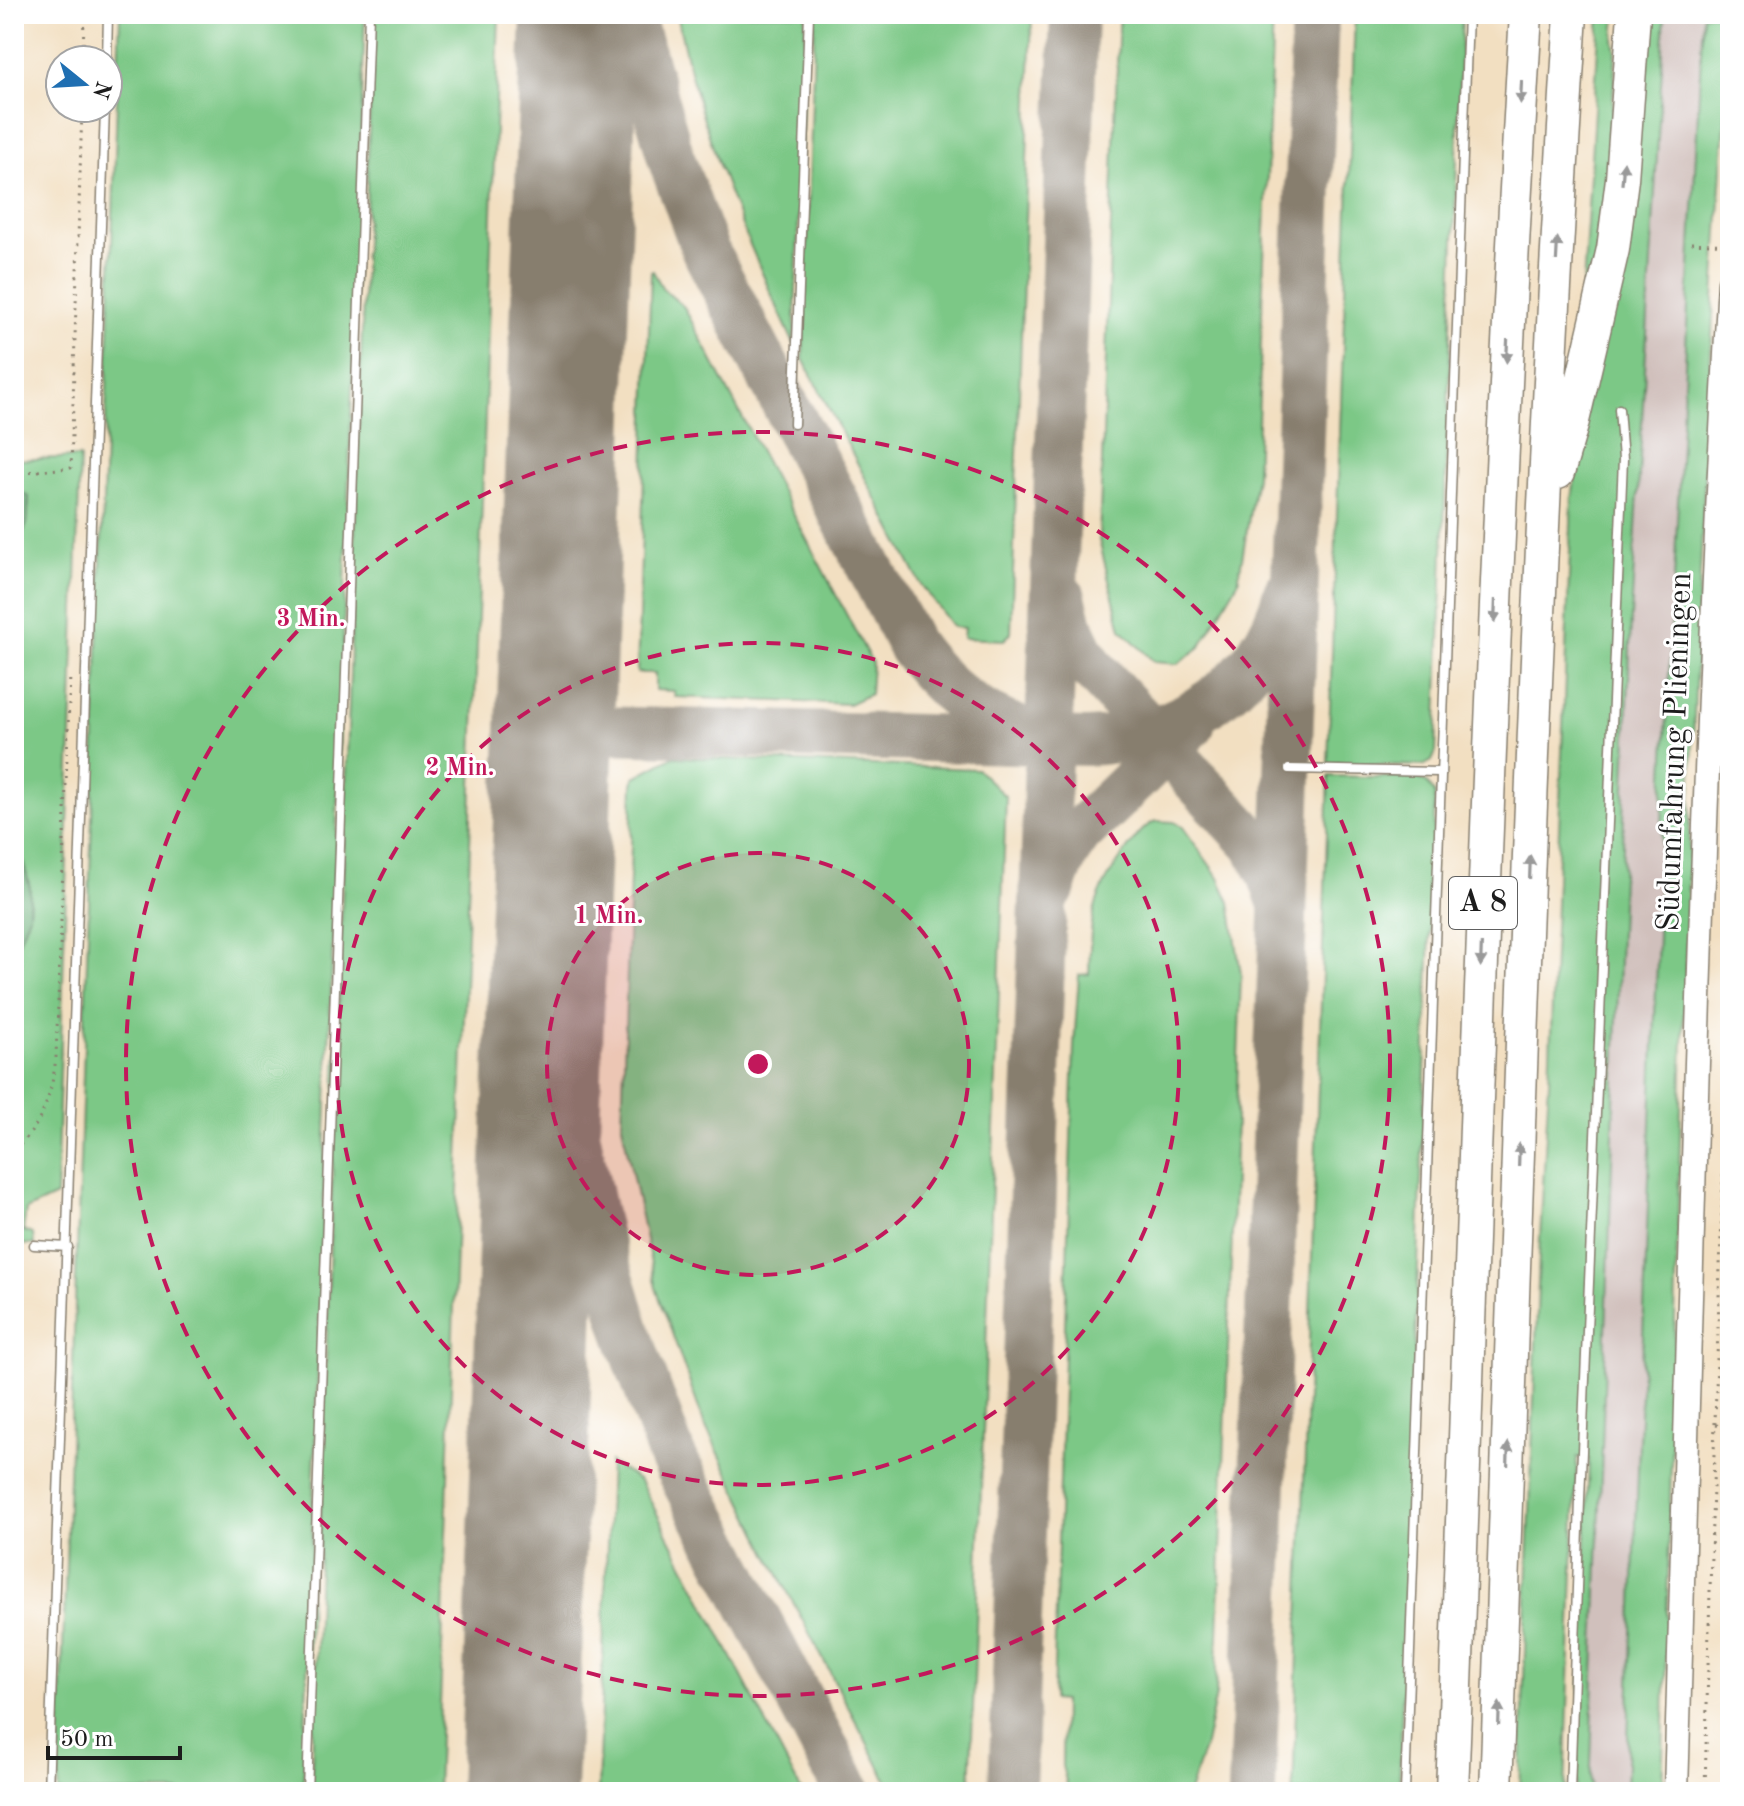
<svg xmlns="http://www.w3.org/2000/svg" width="1744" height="1806" viewBox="0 0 1744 1806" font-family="'Old Standard TT',serif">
  <rect width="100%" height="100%" fill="#fff"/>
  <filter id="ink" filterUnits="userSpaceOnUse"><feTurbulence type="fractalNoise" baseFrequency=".0125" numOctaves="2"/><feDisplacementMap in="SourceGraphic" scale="16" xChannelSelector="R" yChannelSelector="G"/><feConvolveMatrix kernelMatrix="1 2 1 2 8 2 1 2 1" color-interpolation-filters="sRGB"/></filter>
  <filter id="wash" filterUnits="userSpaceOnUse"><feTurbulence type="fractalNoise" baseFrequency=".006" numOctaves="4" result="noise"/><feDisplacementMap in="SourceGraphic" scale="32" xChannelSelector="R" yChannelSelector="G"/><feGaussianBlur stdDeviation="1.8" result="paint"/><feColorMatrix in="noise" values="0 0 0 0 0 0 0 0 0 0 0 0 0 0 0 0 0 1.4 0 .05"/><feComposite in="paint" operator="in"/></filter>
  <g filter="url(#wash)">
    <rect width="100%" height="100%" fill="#f2dfc1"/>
    <path fill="#d0c0bc" d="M1665 14H1703L1664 775 1626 1792H1590L1631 618Z"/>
    <path fill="#7cc886" stroke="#4c7251" stroke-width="2" d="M120 14H365L303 1792H58Z
      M373 14H499L437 1792H311Z
      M677 14H806L794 344C744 236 700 132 677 14Z
      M815 14H1032L1011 633 1004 640 963 638 964 628 953 627 920 583 803 359Z
      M1119 14H1273L1256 477 1238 582 1200 647 1178 664 1154 662 1121 629 1099 540Z
      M1355 14H1462L1436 752 1432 761 1423 766 1328 763Z
      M1600 14H1616L1614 40 1616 51 1605 221 1581 319Z
      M1643 14H1665L1631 618 1590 1792H1576L1589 1459 1577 1458 1565 1792H1520L1539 1255 1549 1081 1572 499Z
      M1703 14H1730V52C1688 631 1679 1212 1662 1792H1626L1664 775Z
      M653 271 663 289 684 307 872 663 870 694 849 704 675 697 674 691 655 690V673H637L651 272Z
      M80 457 56 1196 26 1210 23 1231 33 1234 34 1245 14 1244V954L29 915 30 888 14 826V551L27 524 29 497 14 488V460Z
      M672 757 977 769 1006 797 970 1792H893L773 1564 704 1423 656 1288 622 1125 633 784 635 777Z
      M1329 776 1418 778 1427 783 1435 794 1399 1792H1293Z
      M1156 821 1174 822 1182 826 1219 878 1230 902 1241 974 1216 1695 1204 1749 1189 1792H1069L1062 1766 1063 1701 1053 1700 1074 1046 1079 975 1089 974C1091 918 1090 898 1126 851 1135 839 1142 827 1156 821Z
      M610 1462 640 1481 802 1792H598Z"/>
    <path fill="#65ac73" stroke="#406448" stroke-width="2" d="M14 488 29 497 27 524 14 551Z
      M14 826 30 888 29 915 14 954Z"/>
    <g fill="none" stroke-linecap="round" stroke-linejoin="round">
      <path stroke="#877e6e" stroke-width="48" d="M630 14 672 161 705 250 911 646C949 698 994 729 1059 740
        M1062 597C1067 624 1076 645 1091 667L1255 844 1270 872 1280 899
        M555 729 1087 742C1180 738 1262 686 1287 593
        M1051 889 1065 853 1079 833 1191 725
        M545 1012 574 1123 598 1238 626 1329 672 1456 848 1792
        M1012 1792 1074 14
        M1252 1792 1315 14"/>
      <path stroke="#877e6e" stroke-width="118" d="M518 1792 580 14"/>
    </g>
  </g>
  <g filter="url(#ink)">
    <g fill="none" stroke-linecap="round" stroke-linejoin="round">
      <defs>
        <path id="service" d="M107 60 108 14
          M794 424 809 14
          M1289 769 1439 772
          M34 1245 68 1247
          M48 1792 105 108
          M307 1792 369 14
          M1405 1792 1468 14
          M1570 1792 1580 1500 1623 459 1619 409"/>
        <path id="secondary" d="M1676 1792C1691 1289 1701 785 1730 282"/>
        <path id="motorway" d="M1558 473 1572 425 1613 249 1622 179 1634 14
          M1452 1792C1475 1199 1490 606 1526 14
          M1496 1792C1517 1199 1533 606 1571 14"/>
      </defs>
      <use href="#service" stroke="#877e6e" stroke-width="11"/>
      <use href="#secondary" stroke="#877e6e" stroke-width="27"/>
      <use href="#motorway" stroke="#877e6e" stroke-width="35"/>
      <path stroke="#877e6e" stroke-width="3" stroke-dasharray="2 6" stroke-linecap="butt" d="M83 60 84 14
        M1691 243 1730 245
        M14 473 71 468 82 108
        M14 1150C43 1126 52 1093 56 1057L70 674
        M1716 1425 1730 1429
        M1705 1792C1711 1516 1721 1240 1730 964"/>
      <use href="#service" stroke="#fff" stroke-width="8"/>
      <use href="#secondary" stroke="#fff" stroke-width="24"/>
      <use href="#motorway" stroke="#fff" stroke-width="32"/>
    </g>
    <defs><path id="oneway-solid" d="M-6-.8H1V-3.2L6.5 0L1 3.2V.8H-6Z" transform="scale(2)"/></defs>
    <g fill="#999">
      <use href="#oneway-solid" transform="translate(1521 92) rotate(93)"/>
      <use href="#oneway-solid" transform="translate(1623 173) rotate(-85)"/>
      <use href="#oneway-solid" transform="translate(1557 249) rotate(-87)"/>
      <use href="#oneway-solid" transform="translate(1507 351) rotate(93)"/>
      <use href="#oneway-solid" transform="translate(1495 611) rotate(92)"/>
      <use href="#oneway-solid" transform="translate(1530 867) rotate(-88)"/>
      <use href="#oneway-solid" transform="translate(1481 955) rotate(92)"/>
      <use href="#oneway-solid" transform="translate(1519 1155) rotate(-88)"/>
      <use href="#oneway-solid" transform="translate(1508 1454) rotate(-88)"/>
      <use href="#oneway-solid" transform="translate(1499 1714) rotate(-88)"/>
    </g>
  </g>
  <circle cx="758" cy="1064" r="211" fill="#c2185b" fill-opacity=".12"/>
  <g fill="none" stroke="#c2185b" stroke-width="4" stroke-dasharray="14 10">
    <circle cx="758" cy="1064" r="211"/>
    <circle cx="758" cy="1064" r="421"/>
    <circle cx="758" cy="1064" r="632"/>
  </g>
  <g text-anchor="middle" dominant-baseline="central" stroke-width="6" stroke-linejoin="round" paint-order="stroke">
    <rect fill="#fff" stroke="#606060" stroke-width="2" x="1449" y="877" width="68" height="52" rx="6"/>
    <g font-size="30" font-weight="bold" fill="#1c1c1c">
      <text x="1483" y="903">A 8</text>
    </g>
    <g font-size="32" fill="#1c1c1c" stroke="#fff">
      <text transform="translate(1676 752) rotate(-88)">Südumfahrung Plieningen</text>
    </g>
  </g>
  <circle cx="758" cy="1064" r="12" fill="#c2185b" stroke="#fff" stroke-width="4"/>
  <g font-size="24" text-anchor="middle" font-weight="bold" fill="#c2185b" stroke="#fff" stroke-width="6" stroke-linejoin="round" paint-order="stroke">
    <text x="311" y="626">3 Min.</text>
    <text x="460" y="775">2 Min.</text>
    <text x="609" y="923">1 Min.</text>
  </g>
  <rect width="1744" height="1806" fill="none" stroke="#fff" stroke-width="48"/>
  <g transform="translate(84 84) rotate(108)"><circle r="38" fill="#ffffff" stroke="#a4a4a4" stroke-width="2"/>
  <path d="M0-6L14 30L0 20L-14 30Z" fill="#1f6fb2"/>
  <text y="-12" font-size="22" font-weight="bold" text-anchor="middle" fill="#1c1c1c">N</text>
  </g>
  <path d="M48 1746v12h132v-12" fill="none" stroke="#1c1c1c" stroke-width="4"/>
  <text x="60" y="1746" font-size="24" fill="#1c1c1c" stroke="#ffffff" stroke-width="6" paint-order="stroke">50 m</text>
</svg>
